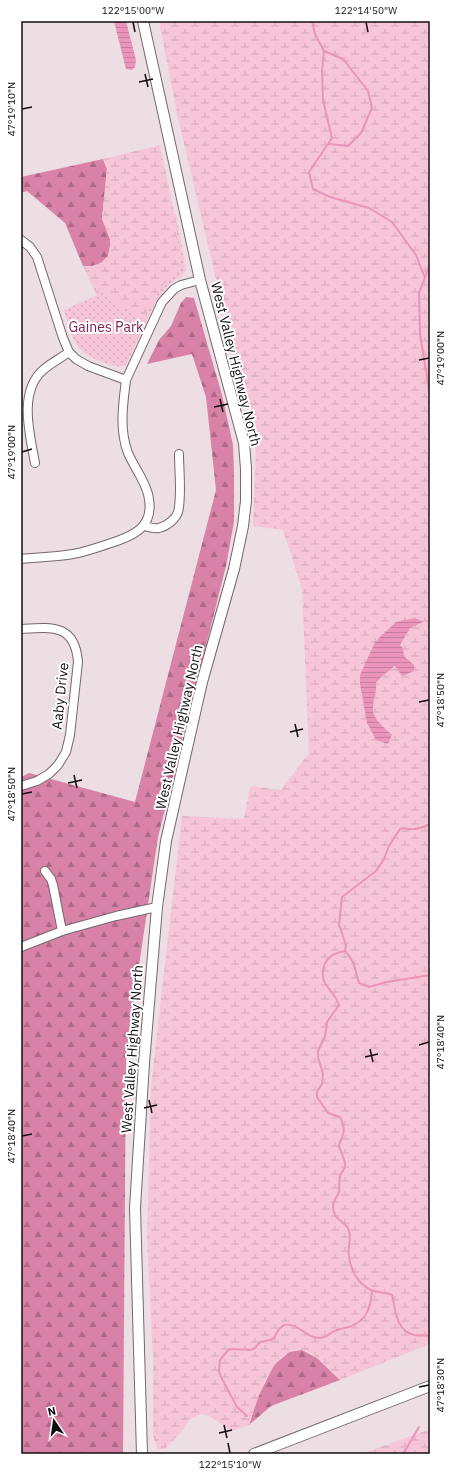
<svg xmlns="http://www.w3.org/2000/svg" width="451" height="1475" viewBox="0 0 451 1475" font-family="'IBM Plex Sans',sans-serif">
  <defs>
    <pattern id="green-dots" width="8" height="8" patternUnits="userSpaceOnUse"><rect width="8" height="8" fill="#f7c5d8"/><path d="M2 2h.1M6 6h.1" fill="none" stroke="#d3a8b8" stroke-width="1.8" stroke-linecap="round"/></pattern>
    <pattern id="forest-firs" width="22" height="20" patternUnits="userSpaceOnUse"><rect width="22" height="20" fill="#d782a6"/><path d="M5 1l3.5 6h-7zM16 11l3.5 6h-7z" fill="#ad6986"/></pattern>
    <pattern id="wetland-marsh" width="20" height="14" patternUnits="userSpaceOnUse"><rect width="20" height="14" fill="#f7c5d8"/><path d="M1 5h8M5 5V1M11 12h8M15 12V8" fill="none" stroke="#d3a8b8"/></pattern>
    <pattern id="water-rules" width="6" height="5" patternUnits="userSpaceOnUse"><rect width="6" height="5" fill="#eb94b9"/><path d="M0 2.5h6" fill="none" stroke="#c87e9e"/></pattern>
  </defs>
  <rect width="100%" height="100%" fill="#ecdee3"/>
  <path fill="url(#green-dots)" d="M176 214 186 270 182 276 169 284 157 299 126 365C118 368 111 366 102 362 73 351 73 338 64 310L97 295 90 281 136 223Z"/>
  <path fill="url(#forest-firs)" d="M103 159 107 169 102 219 110 239V246L108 256 101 263 92 266H83L65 223 27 191 21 193V177Z
    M186 297 194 298 222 395 233 445 234 474V522L226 566 158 837 126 1054 123 1454H21V777L29 773 135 802 216 490 206 397 192 354 147 364 159 340 171 326 181 303Z
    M302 1350 317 1358 340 1380 271 1406 249 1425 258 1397 274 1365 289 1352Z"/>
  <path fill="url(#wetland-marsh)" fill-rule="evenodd" d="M159 21H430V1344L340 1380C331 1371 316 1352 302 1350 272 1345 256 1404 249 1425L232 1431 209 1416 201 1414 189 1420 184 1429 165 1449H158L153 1436V1359L147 1238 151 1086 182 816 244 819 250 786 281 790 309 753 302 589 283 530 253 526 256 455 253 416 233 351 177 114ZM422 621 410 628 400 645 403 648 404 656 414 665C396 666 387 667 376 683 377 693 373 700 373 709 373 720 384 728 392 735L367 723 375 642 397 622Z
    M160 145 175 216 180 260 179 266 160 289 143 320 111 300 103 293 97 295 83 266H92L101 263 108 256 110 246V239L102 219 107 169 103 159Z
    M430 1429V1454H361Z"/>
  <path fill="url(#water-rules)" d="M114 21H126L136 60 135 67 132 70 126 69Z
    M415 618 423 622 410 628 400 645 403 648 404 656 414 665V671L402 676 395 666 381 677 376 683C377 693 373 700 373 709 373 720 385 728 392 735L388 744 376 740 367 723 360 684V675L375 642 381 636 396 622Z"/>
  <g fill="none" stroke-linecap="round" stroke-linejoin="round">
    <path stroke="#eb94b9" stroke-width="2" d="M312 21 315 34 324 51 322 71 323 100 332 138 309 172 313 189 330 197 369 208 392 222 416 255 425 278
      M324 51 343 59 368 91 372 108 361 133 348 146 329 144
      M430 264 419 293 420 334 430 396
      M430 824C424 827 417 830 410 829 405 829 404 827 400 829L389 846 384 859 376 871 342 897 339 925 346 945 345 951C342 952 338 952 335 954 323 959 319 976 327 986 332 993 336 996 339 1005L327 1022 325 1036 318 1051V1057L323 1074 322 1084 317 1092V1097L328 1113 340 1117C346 1129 344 1134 339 1145 340 1152 346 1160 345 1166 345 1169 342 1171 341 1174 338 1180 340 1186 339 1192 337 1197 333 1201 333 1207 333 1221 347 1221 349 1231 352 1239 347 1247 349 1256 350 1269 358 1284 371 1290 378 1293 385 1292 392 1295 396 1310 395 1330 414 1335 419 1336 425 1335 430 1336
      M345 951C355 960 355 971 359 983L369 987 387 982 430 975
      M247 1416 237 1407 221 1377 219 1371 220 1360 229 1349 250 1350 255 1348 260 1342 270 1340 274 1338 279 1329 284 1325C297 1323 303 1334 314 1337 323 1340 328 1335 334 1331 339 1329 344 1328 349 1327 366 1321 371 1308 372 1291
      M403 1454 419 1427"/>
    <defs>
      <path id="minor" d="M21 240 30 247 37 257 63 338 69 352 76 359 88 366 126 380C123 404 119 429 128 453 134 467 144 479 148 494 156 527 134 536 108 544 96 548 85 552 73 554 56 557 38 557 21 559
        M126 380 162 302 174 289 181 285 200 280
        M35 463C30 435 18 392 43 370 51 363 61 358 69 352
        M144 526C148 527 154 529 159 528 167 526 176 519 178 512 182 497 179 470 179 454
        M21 629C52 627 75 624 78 662L70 735 66 752 58 765 49 774 37 781 21 786
        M45 871 51 879 53 885 62 931
        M21 947 62 931 116 916 157 907"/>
      <path id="major" d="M142 1454 135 1208 144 1063 157 907 166 841 180 779 202 682 234 569 243 526 246 501V469L244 443 200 280 143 21
        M254 1454 430 1386"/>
    </defs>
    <use href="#minor" stroke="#75686d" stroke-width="10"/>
    <use href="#major" stroke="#75686d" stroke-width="12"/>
    <use href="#minor" stroke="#fff" stroke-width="8"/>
    <use href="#major" stroke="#fff" stroke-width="10"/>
  </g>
  <path fill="none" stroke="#120e10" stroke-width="1.5" d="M133 22 135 32M366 22 368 32M145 74 148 87M139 82 153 79M22 109 32 107M419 360 429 358M220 399 223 412M214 407 228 404M22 452 32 449M419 702 429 700M295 724 298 737M290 732 303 729M74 775 77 788M68 783 82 780M22 794 32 792M419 1045 429 1042M370 1049 373 1062M365 1057 378 1054M149 1100 152 1113M144 1108 157 1105M22 1136 32 1134M419 1387 429 1385M224 1425 227 1438M219 1433 232 1430M228 1443 230 1453"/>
  <g text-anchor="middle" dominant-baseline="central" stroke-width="4" stroke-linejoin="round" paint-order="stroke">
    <g font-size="14" fill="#852155" stroke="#fff">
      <text x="106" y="327">Gaines Park</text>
    </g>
    <g font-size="14" fill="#120e10" stroke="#fff">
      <text transform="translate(236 364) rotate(76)">West Valley Highway North</text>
      <text transform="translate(60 696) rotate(-84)">Aaby Drive</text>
      <text transform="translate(179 727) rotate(-77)">West Valley Highway North</text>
      <text transform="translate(132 1049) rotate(-86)">West Valley Highway North</text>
    </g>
  </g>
  <rect width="451" height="1475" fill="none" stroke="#ffffff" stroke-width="44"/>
  <g transform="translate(54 1421) rotate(347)" stroke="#ffffff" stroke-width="3" paint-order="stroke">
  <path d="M0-3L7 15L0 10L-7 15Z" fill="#120e10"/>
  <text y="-6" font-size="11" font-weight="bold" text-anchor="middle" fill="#120e10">N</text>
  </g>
  <rect x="22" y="22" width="407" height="1431" fill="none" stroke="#120e10" stroke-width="1.5"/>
  <g font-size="10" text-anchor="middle" fill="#120e10">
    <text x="133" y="14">122°15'00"W</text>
    <text x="366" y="14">122°14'50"W</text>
    <text transform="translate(11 109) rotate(-90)" y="4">47°19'10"N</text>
    <text transform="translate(440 358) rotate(-90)" y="4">47°19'00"N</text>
    <text transform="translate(11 452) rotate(-90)" y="4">47°19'00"N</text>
    <text transform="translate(440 700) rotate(-90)" y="4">47°18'50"N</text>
    <text transform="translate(11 794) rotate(-90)" y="4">47°18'50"N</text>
    <text transform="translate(440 1042) rotate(-90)" y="4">47°18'40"N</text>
    <text transform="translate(11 1136) rotate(-90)" y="4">47°18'40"N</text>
    <text transform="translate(440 1385) rotate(-90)" y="4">47°18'30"N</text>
    <text x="230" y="1468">122°15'10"W</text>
  </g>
</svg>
